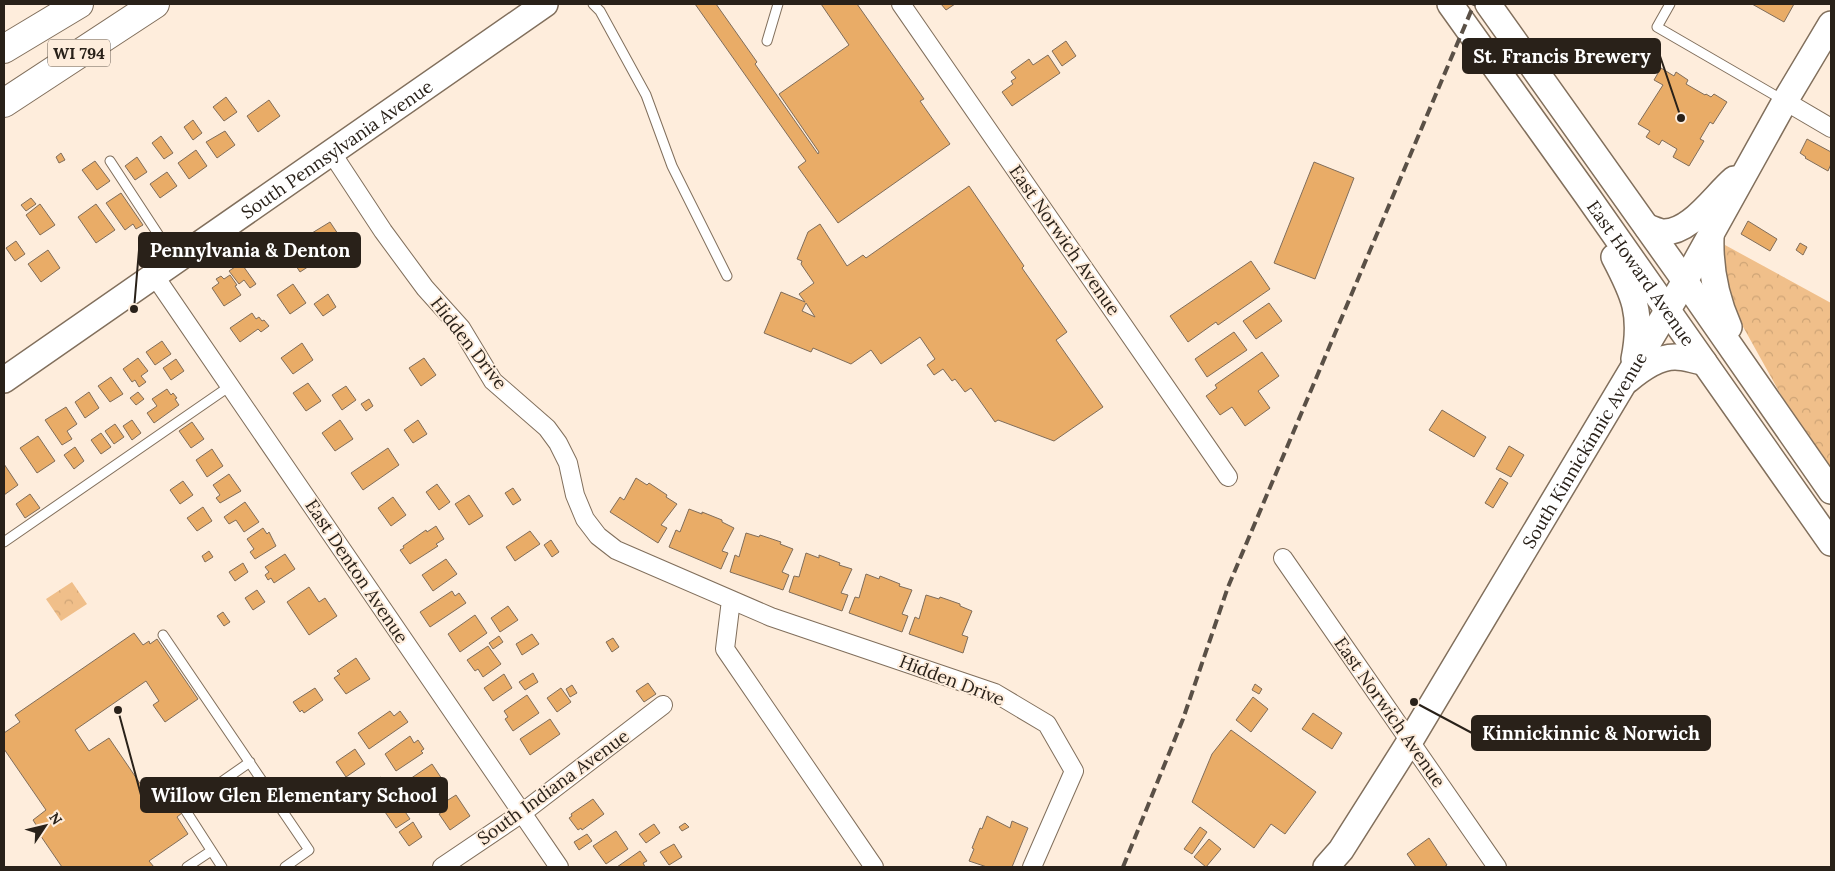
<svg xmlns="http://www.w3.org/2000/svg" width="1835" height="871" viewBox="0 0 1835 871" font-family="Lora,serif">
  <defs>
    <pattern id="park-crowns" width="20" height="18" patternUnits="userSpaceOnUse" patternTransform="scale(1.25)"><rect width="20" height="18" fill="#f0bf8a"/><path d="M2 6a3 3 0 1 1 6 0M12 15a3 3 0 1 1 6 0" fill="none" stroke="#cea476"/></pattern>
  </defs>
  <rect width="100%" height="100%" fill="#feeddc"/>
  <path fill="url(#park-crowns)" d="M1725 245 1831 303V471L1796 422 1726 296 1720 261Z
    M72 582 87 604 61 621 46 599Z"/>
  <path fill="#e9ac67" stroke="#806d5a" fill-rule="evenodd" d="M695 4H716L757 62 755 64 818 154 819 152 779 94 849 45 821 4H857L924 99 920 101 950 144 838 223 798 167 806 161Z
    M941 4H955L946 10Z
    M1752 4H1794L1784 22Z
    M1066 41 1076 56 1062 66 1052 51Z
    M1048 55 1060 73 1012 106 1002 92 1013 84 1011 81 1016 78 1011 72 1029 59 1033 65Z
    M1661 68 1674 76 1676 72 1688 80 1686 84 1705 95 1706 94 1711 97 1714 94 1727 102 1713 124 1710 122 1700 139 1704 141 1689 166 1673 157 1677 149 1662 140 1659 145 1646 137 1650 131 1638 124 1663 85 1654 80Z
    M226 97 237 112 224 121 213 107Z
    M269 100 280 116 258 132 247 116Z
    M193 120 202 133 193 140 184 127Z
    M225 131 235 145 217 158 206 142Z
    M161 136 173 153 164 159 152 143Z
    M1807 139 1831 152V164L1828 171 1805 158 1806 157 1800 153Z
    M196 150 207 166 189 179 178 163Z
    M61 153 65 160 59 163 56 157Z
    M137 157 147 172 135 180 125 166Z
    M95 161 110 181 97 190 82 170Z
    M1314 162 1354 178 1315 279 1274 263Z
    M167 172 177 186 160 198 150 184Z
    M969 186 1024 266 1022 268 1067 332 1056 340 1103 407 1054 441 998 420 995 422 971 388 965 392 955 379 952 381 943 369 934 375 927 365 935 359 920 337 881 364 871 350 851 364 813 348 811 352 764 333 781 292 805 302 799 294 814 283 801 264 802 261 797 259 808 232 820 224 847 266 863 255 866 258ZM806 303 815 317 802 311Z
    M121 193 143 225 136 229 133 224 125 230 106 203Z
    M31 198 36 204 26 211 21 205Z
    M40 204 55 225 40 235 26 215Z
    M96 204 115 230 96 243 78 217Z
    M1748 221 1777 239 1770 251 1741 234Z
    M330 222 348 249 331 261 312 233Z
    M16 241 25 254 15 261 6 248Z
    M304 243 317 261 300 272 288 254Z
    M1800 243 1807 247 1803 255 1796 250Z
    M48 250 60 268 41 282 28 264Z
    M1251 261 1270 289 1218 325 1216 322 1188 342 1170 316Z
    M241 263 256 284 250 288 244 280 239 284 229 271Z
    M230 275 237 285 235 286 241 295 224 306 212 288 219 283 216 279 221 276 224 279Z
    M293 284 306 303 290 314 277 295Z
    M328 294 336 307 323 316 314 304Z
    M1269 303 1282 321 1256 339 1243 321Z
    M252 313 256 319 259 317 262 321 264 320 269 326 261 332 258 329 240 342 230 328Z
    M1234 332 1247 350 1207 377 1195 359Z
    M162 341 171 354 155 365 146 352Z
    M302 343 313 360 293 374 281 358Z
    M1262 352 1279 376 1258 391 1270 408 1245 426 1232 407 1220 415 1206 396 1217 388 1215 385Z
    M138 358 148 371 141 376 146 382 139 387 135 380 132 382 123 369Z
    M424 358 436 375 421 386 409 368Z
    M176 359 184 371 171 380 163 368Z
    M111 377 123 394 110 402 98 386Z
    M308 383 321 401 306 411 293 393Z
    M346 386 356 400 342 410 332 395Z
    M167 389 171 395 173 393 177 398 175 399 179 405 154 423 147 413 157 406 152 399Z
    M89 392 99 408 85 418 75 402Z
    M138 392 144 399 136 405 130 398Z
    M369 399 373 406 366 411 361 404Z
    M66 407 77 424 67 431 72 439 62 445 45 420Z
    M1442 410 1486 437 1474 457 1429 430Z
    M132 420 141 433 132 440 123 426Z
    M340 420 353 439 335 451 322 433Z
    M418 420 427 434 413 443 404 430Z
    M192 422 204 439 191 448 179 431Z
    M115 424 124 437 114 444 105 431Z
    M101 433 111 447 101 454 91 440Z
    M38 436 55 461 37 473 20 448Z
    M1509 446 1524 455 1511 477 1496 469Z
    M75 447 84 461 74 469 64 455Z
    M388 448 399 465 363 490 351 473Z
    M212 449 223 466 207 477 196 460Z
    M4 464 18 485 4 495Z
    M229 474 241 491 220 503 216 498 220 495 213 485Z
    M636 478 647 485 649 483 667 495 666 497 677 504 661 525 667 528 658 543 610 512 620 497 624 500Z
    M1500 478 1508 483 1493 508 1485 503Z
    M183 481 193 495 180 504 170 490Z
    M437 484 450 502 439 510 426 492Z
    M513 488 521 500 513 505 505 493Z
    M30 494 40 508 25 518 16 504Z
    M469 495 483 516 469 525 455 504Z
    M393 497 406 515 391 526 378 508Z
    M245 502 259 522 244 532 236 520 229 524 224 517Z
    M203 507 212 521 197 531 187 518Z
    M689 509 702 514V512L722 520V522L734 528 722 551 728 553 721 569 669 547 676 530 680 532Z
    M436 526 444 539 436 544 438 546 410 564 400 550 404 548 403 546 426 530 427 532Z
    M263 528 267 534 269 532 276 546 255 559 250 552 254 549 247 539Z
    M530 531 540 544 515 561 506 547Z
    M746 533 759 537 760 535 781 542 780 544 793 549 782 572 789 575 783 590 730 572 735 555 739 557Z
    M551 540 559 552 552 557 544 545Z
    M209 551 213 557 205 562 202 556Z
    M806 553 819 558V555L840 563 839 565 852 569 841 593 848 595 842 611 789 592 794 576 799 577Z
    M285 554 295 569 274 583 271 578 268 580 265 575 269 572 265 567Z
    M446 559 457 574 433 591 422 575Z
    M243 563 248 572 235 581 229 572Z
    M866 574 879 579 880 576 900 584 899 586 912 590 902 614 908 616 902 632 849 613 855 597 859 598Z
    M309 587 319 602 325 598 337 616 309 635 287 602Z
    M257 590 265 602 253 610 245 598Z
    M452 591 455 596 459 593 466 603 430 627 420 612Z
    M926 595 939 599 940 597 960 604V606L972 611 962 635 968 637 963 653 909 634 915 617 919 619Z
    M508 606 518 620 500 632 491 618Z
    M223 612 230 622 224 626 217 616Z
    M475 615 487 633 460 652 448 634Z
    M134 633 143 645 149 641 150 644 157 639 198 699 165 722 153 705 159 701 146 681 75 730 89 751 109 738 152 801 167 791 182 813 177 817 188 834 149 861 154 867H62L38 832 40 831 33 820 46 810 4 749V733L20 722 15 715Z
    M532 634 539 644 522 655 516 644Z
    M499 636 503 642 493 649 489 643Z
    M613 638 619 647 612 652 606 642Z
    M488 646 501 664 483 677 478 669 475 671 467 660Z
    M356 658 370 679 346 694 334 678 340 674 337 671Z
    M533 673 538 682 525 690 519 682Z
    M504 674 512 688 493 701 484 688Z
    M648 683 656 694 644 702 636 691Z
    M1255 684 1262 689 1259 694 1252 690Z
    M572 685 577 693 570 697 566 689Z
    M315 688 323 700 304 713 302 710 300 712 293 702Z
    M561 688 571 702 557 712 547 698Z
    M527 695 539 713 513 731 505 719 508 717 504 711Z
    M1253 697 1268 709 1251 732 1236 720Z
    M390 711 394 716 400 711 408 722 369 749 358 733Z
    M1313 713 1342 733 1332 749 1302 729Z
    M550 719 560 734 530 755 520 739Z
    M1231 730 1316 792 1285 834 1271 824 1254 848 1192 802 1212 754Z
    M410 736 414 743 418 740 424 749 421 751 423 753 396 771 385 754Z
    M355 749 365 764 346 777 336 762Z
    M432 764 444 782 416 801 411 793 414 791 407 781Z
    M381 777 389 789 377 797 369 786Z
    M456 795 470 816 450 830 439 814 444 811 440 805Z
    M593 799 604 814 582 830 581 828 578 830 569 818 572 816 571 814Z
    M399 803 410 819 396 828 385 812Z
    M987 816 1010 828 1012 821 1028 828 1012 867H987L969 861 974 849 972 848 980 828 982 829Z
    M413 822 422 837 409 846 399 832Z
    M685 823 689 827 682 831 679 827Z
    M654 824 660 833 646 843 639 834Z
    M1200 827 1207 832 1192 854 1184 849Z
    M616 831 628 849 606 864 593 846Z
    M587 834 592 841 579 850 574 842Z
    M1429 838 1447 865 1444 867H1416L1407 854Z
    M1209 839 1221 849 1206 867 1194 857Z
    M674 844 682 857 669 865 660 852Z
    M640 851 647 861 643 863 645 867H617Z"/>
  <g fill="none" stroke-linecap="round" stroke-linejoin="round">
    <defs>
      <path id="lane" d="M593 4 600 11 646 95 672 166 727 276
        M1670 4 1657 27 1783 100
        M767 41 778 4
        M110 161 175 260
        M4 542 230 386
        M163 635 309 850 285 867
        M187 867 211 851
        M222 867 184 808 250 762"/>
      <path id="street" d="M901 4 1228 477
        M1785 101 1831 128
        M331 152 383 231 425 288 461 328 493 381 547 428 558 443 568 463 575 495 585 519 598 536 616 550 771 617 995 693 1047 724 1074 771 1032 867
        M154 275 559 867
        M1283 558 1497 867
        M731 600 725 649 874 867
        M442 867 522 813 663 705"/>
      <g id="secondary">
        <path id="s1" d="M1450 4 1586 194 1831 543"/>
        <path d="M1488 4 1685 281 1831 491"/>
        <path d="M1647 227C1651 228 1657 231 1662 232 1690 234 1714 196 1734 179"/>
        <path d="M1711 238C1710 271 1716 298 1729 327"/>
        <path d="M1614 257C1634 295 1643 314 1634 359"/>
        <path id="s2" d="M4 380 545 4"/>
        <path d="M1628 380C1641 369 1657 357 1675 357 1685 357 1695 361 1704 362"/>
        <path id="s3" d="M1326 867 1341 850 1410 741 1685 281 1785 101 1831 24"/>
      </g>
      <path id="primary" d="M4 49 79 4
        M4 103 155 4"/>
    </defs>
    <use href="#lane" stroke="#816f5c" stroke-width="11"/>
    <use href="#street" stroke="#816f5c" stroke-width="20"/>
    <use href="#secondary" stroke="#816f5c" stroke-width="28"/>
    <use href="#primary" stroke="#816f5c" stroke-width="30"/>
    <use href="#lane" stroke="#fff" stroke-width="9"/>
    <use href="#street" stroke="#fff" stroke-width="18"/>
    <use href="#secondary" stroke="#fff" stroke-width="25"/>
    <use href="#primary" stroke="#fff" stroke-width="28"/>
    <path stroke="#5a5046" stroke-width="4" stroke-dasharray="10 5" stroke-linecap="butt" d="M1123 867 1183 719 1228 587 1474 4"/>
  </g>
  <g text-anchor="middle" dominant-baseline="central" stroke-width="4" stroke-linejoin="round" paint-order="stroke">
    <rect fill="#feeddc" stroke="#695e54" stroke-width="1" x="48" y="39.5" width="62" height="27" rx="4"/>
    <g font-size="16" font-weight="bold" fill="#292119">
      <text x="79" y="53">WI 794</text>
    </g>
    <g font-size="18" fill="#292119" stroke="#feeddc">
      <text stroke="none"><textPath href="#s2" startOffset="405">South Pennsylvania Avenue</textPath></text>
      <text transform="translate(1065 240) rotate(55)">East Norwich Avenue</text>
      <text stroke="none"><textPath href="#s1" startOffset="330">East Howard Avenue</textPath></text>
      <text transform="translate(469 343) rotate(52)">Hidden Drive</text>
      <text stroke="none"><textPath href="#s3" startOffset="491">South Kinnickinnic Avenue</textPath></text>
      <text transform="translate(357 571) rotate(56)">East Denton Avenue</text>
      <text transform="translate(952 680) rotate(21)">Hidden Drive</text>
      <text transform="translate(1390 712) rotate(55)">East Norwich Avenue</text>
      <text transform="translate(553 787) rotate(-36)">South Indiana Avenue</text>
    </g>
  </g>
  <path fill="none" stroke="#292119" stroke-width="2" d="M1681 118L1660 56M134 309L139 250M1414 702L1472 733M118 710L141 795"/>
  <g fill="#292119" stroke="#feeddc" stroke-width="2">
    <circle cx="1681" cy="118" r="5"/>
    <circle cx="134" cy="309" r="5"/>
    <circle cx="1414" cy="702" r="5"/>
    <circle cx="118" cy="710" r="5"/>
  </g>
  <g fill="#292119" stroke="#292119" stroke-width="2">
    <rect x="1463" y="39" width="197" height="34" rx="5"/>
    <rect x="139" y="233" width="221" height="34" rx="5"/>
    <rect x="1472" y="716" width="238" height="34" rx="5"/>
    <rect x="141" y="778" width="306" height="34" rx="5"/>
  </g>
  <g font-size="19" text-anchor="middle" font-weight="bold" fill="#fff">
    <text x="1562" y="63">St. Francis Brewery</text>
    <text x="250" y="257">Pennylvania &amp; Denton</text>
    <text x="1591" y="740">Kinnickinnic &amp; Norwich</text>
    <text x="294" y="802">Willow Glen Elementary School</text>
  </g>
  <rect width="1835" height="871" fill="none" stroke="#292119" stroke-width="10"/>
  <g transform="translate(45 826) rotate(55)" stroke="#feeddc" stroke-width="4" paint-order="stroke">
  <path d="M0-4L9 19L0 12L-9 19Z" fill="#292119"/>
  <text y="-8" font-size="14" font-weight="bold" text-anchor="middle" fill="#292119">N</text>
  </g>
</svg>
